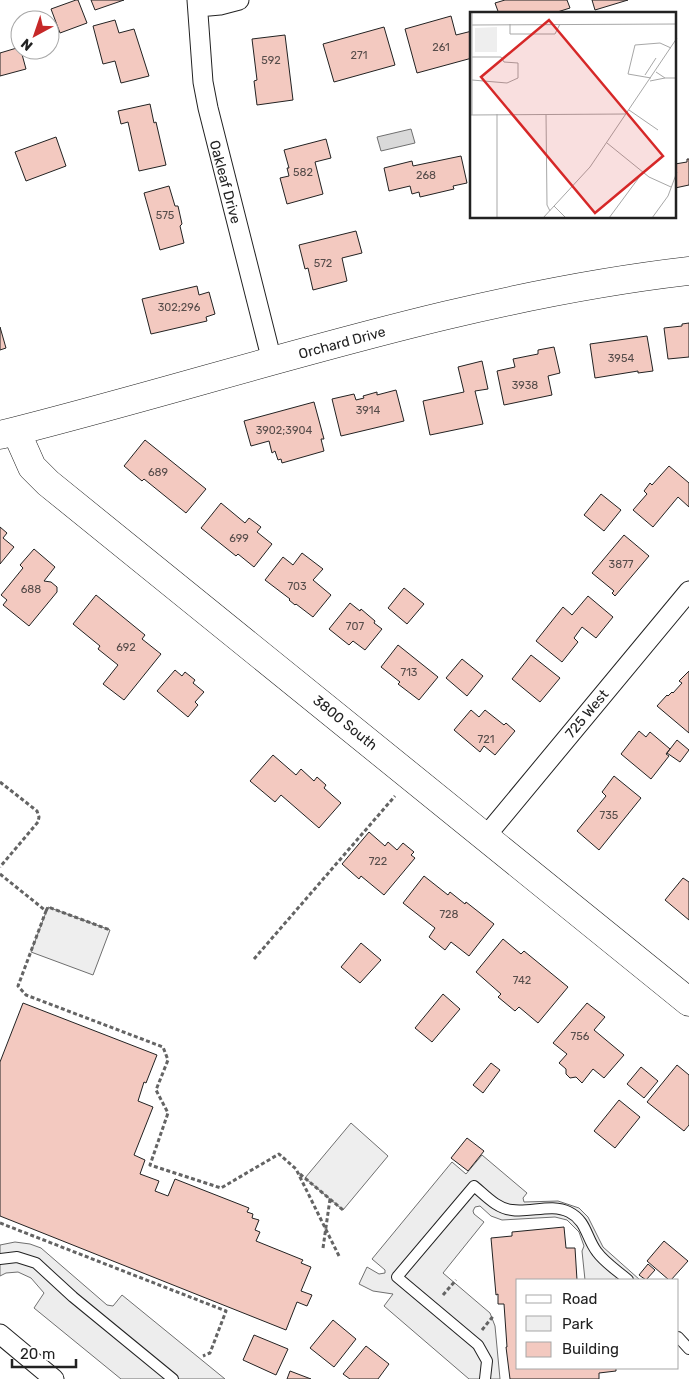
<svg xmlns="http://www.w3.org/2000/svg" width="689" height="1379" viewBox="0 0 689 1379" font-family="Rubik,sans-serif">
  <rect width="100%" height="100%" fill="#fff"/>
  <path fill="#eee" stroke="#6f6f6f" d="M48 907 110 930 93 975 31 952Z
    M351 1123 388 1156 343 1210 305 1178Z"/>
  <path fill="#ededed" stroke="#6f6f6f" d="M482 1155 527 1193 523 1198 524 1202 558 1201 579 1208 588 1217 603 1247 640 1280H617L615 1279V1280H585L582 1251 584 1246 579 1232 567 1220 555 1217 502 1220 491 1216 480 1206 475 1207 473 1211 474 1214 484 1222 443 1273 490 1313 495 1326 500 1379H469L384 1306 393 1294 373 1291 359 1284 367 1267 379 1274 385 1273V1270L372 1259 452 1162 466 1174Z
    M15 1242 30 1244 41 1248 107 1305 113 1306 122 1295 225 1379H121L34 1308 44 1293 31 1278 18 1272 6 1273 0 1276V1245Z"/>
  <path fill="#d9d9d9" stroke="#6f6f6f" d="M411 129 415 143 381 151 377 137Z"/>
  <path fill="#f3c9c0" stroke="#222" d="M76 0H78L87 23 60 33 51 9Z
    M91 0H124L95 10Z
    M505 0H567L570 8 551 14H499L495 3Z
    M592 0H628L595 10Z
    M451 16 456 35 472 31V58L417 73 405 29Z
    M115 20 119 33 134 29 149 76 121 83 115 61 103 64 93 26Z
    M384 27 395 65 334 82 323 44Z
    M285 35 293 100 257 105 254 81 257 80 252 39Z
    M20 47 26 69 0 76V53Z
    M150 104 154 123 156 122 166 165 139 171 128 122 121 124 118 111Z
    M56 137 66 166 26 181 15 152Z
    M326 139 331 158 315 162 323 194 287 204 280 178 289 176 287 168H289L284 150Z
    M461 156 467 183 453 186 454 189 420 197 419 192 412 194 410 186 389 191 384 168 412 161 413 166Z
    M687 159H689V185L675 188V164L687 162Z
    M169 186 175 206H178L182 224 180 226 184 243 160 250 144 193Z
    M356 231 362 253 342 258 347 281 313 290 308 268 305 269 299 245Z
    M197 286 199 295 209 292 215 314 206 317 207 321 151 334 142 299Z
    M689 323V357L668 359 664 328 682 326V324Z
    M0 327 6 348 0 350Z
    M647 336 653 371 638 373V371L595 378 590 344Z
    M554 347 560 373 548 376 552 395 504 405 497 371 515 367 513 359 538 354V350Z
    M482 361 488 389 475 391 483 424 430 435 423 401 464 392 458 367Z
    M396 390 404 421 341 436 332 399 354 394 356 400 364 398 363 396 377 392V395Z
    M314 402 324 439H321L324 451 282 463 281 459 278 460 275 451 272 453 269 441 251 446 244 421Z
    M145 440 206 489 186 513 144 479 142 481 124 466Z
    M669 466 689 483V507L678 497 653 527 633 510 647 494 644 491 650 483 652 485Z
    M601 494 621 510 604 531 584 515Z
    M221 503 245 523 249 518 261 527 257 532 272 544 254 567 238 554 236 556 201 528Z
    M0 527 7 533 3 538 14 547 0 564Z
    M624 535 649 556 615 596 612 593 614 591 592 573Z
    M34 549 55 567 44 581 51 582 57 587V592L29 626 3 605 7 600 1 595 23 568 20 565Z
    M302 553 323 569 313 580 331 595 313 617 296 604 295 605 289 600 290 599 265 580 283 557 293 565Z
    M404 588 424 604 407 624 388 608Z
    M96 595 145 635 142 639 161 654 124 700 103 684 118 665 98 649 100 646 73 624Z
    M588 596 613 617 596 638 582 627 574 638 578 642 562 662 536 641 563 607 572 615Z
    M350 603 360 611 361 609 375 621 374 623 382 629 365 650 353 641 349 645 329 629Z
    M398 645 438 677 419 700 398 684 400 682 381 667Z
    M531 655 560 678 540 702 512 679Z
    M462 659 483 676 467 696 446 678Z
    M175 670 182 676 185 672 195 680 193 683 204 692 195 702 198 705 188 717 157 691Z
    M689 671V733L657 706 667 695 668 696 672 692 673 693 682 683 679 681Z
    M471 710 479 717 485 710 504 725 506 723 515 731 495 755 484 746 480 752 454 730Z
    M639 731 646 737 650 732 670 749 666 754 669 756 651 779 621 754Z
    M677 740 689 750 680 762 667 753Z
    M273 755 296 775 301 769 314 781 317 777 326 785 324 788 341 803 319 828 281 795 275 802 250 781Z
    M614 776 641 798 599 850 577 831 606 796 602 792Z
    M369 832 385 846 388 842 397 850 403 843 414 852 411 855 415 858 384 895 361 876 359 879 342 864Z
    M424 876 448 895 450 892 465 904 466 902 494 924 469 956 451 942 445 950 429 937 435 928 403 903Z
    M683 878 689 882V920L665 900Z
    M503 939 521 954 524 951 568 987 538 1023 519 1007 515 1011 498 997 501 994 476 972Z
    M361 943 381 960 360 983 341 967Z
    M443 994 460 1009 432 1042 415 1028Z
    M23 1003 157 1055 146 1083 144 1082 138 1101 153 1107 134 1155 145 1160 140 1174 159 1181 155 1191 168 1196 175 1179 249 1208 247 1212 253 1214 252 1218 259 1220 255 1230 260 1232 256 1241 303 1260 301 1263 311 1267 301 1291 312 1295 307 1306 297 1302 286 1330 0 1216V1062Z
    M587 1003 605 1017 594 1030 624 1055 604 1078 593 1069 582 1083 576 1077 570 1078 566 1074V1069L559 1063 567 1054 553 1043Z
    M491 1063 500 1070 483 1093 473 1085Z
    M677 1065 689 1075V1125L684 1131 647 1102Z
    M641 1067 658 1081 644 1098 627 1084Z
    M619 1100 640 1117 615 1148 594 1131Z
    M467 1138 484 1151 468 1171 451 1158Z
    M564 1227 566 1248H575L577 1280H518V1368H616V1371L599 1373V1379H510L506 1347H507L504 1304H498V1294L496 1295 491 1238 512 1236V1232Z
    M664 1241 688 1261 671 1280H669L647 1261Z
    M648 1264 655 1270 646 1280 639 1275Z
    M333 1320 356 1339 334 1367 310 1348Z
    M254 1335 288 1349 276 1375 243 1360Z
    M366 1346 389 1364 378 1379H350L343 1374Z
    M290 1371 311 1379H287Z"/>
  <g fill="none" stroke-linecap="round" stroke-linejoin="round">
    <defs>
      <path id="lane" d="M0 1259 17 1257 36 1263 73 1297 173 1379
        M678 1337 689 1349
        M485 1379 487 1361 478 1345 397 1277 474 1186C485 1195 497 1209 512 1210 530 1213 552 1203 569 1212 587 1221 586 1238 597 1252 605 1263 618 1271 628 1280"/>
      <path id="street" d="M197 0 203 82 208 108 272 361
        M198 7 220 5 239 0
        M485 837 689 591
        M0 1334 54 1379"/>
      <path id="secondary" d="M16 431 32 467 48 483 689 1002
        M0 435C229 378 454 298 689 271"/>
    </defs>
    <use href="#lane" stroke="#222" stroke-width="12"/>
    <use href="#street" stroke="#222" stroke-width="21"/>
    <use href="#secondary" stroke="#222" stroke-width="29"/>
    <path stroke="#646464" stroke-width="3" stroke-dasharray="4 2.5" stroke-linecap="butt" d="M0 782 37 811 39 817 38 822 0 867
      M0 874 46 911 18 986 26 995 163 1047 168 1060 156 1090 168 1113 150 1165 221 1188 279 1154 296 1169 339 1256
      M46 911 48 907 110 930
      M254 959 395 796
      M300 1174 343 1210
      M0 1223 226 1311 210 1353 203 1356
      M323 1248 330 1199
      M443 1295 456 1280
      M482 1330 494 1315"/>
    <use href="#lane" stroke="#fff" stroke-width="10"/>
    <use href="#street" stroke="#fff" stroke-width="19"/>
    <use href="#secondary" stroke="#fff" stroke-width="28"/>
  </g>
  <g text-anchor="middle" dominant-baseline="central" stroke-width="4" stroke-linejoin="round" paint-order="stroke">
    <g font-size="11" fill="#564c4a">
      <text x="441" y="47">261</text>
      <text x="359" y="55">271</text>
      <text x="271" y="60">592</text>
      <text x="303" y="172">582</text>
      <text x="426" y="175">268</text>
      <text x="165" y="215">575</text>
      <text x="323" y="263">572</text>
      <text x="179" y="307">302;296</text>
      <text x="621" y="358">3954</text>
      <text x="525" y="385">3938</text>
      <text x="368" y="410">3914</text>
      <text x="284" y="430">3902;3904</text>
      <text x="158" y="472">689</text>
      <text x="239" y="538">699</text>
      <text x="621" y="564">3877</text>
      <text x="297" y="586">703</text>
      <text x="31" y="589">688</text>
      <text x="355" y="626">707</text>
      <text x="126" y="647">692</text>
      <text x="409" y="672">713</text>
      <text x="486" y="739">721</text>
      <text x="609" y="815">735</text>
      <text x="378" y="861">722</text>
      <text x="449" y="914">728</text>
      <text x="522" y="980">742</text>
      <text x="580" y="1036">756</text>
    </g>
    <g font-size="14" fill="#222" stroke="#fff">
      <text transform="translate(225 182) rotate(75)">Oakleaf Drive</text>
      <text transform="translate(342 343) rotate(-15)">Orchard Drive</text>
      <text transform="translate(587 714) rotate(-50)">725 West</text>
      <text transform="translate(345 723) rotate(39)">3800 South</text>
    </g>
  </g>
  <g transform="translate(470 12)">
    <rect width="206" height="206" fill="#fff"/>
    <path d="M27 15V40H5V16Z" fill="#eee"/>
    <path fill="none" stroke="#a7a7a7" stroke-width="1" d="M2 0V103M40 12V22H85L90 12M2 13 207 12M2 45H31L34 50 48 51V66L37 71 2 68M186 60 195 66H207M175 63 186 46M181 66 158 62 165 33 190 31 201 36M180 69 195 66M159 98 188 118M76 102 77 193 80 199M0 103 156 102M137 131 179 165 201 175M84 194 96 206M27 206V102M73 206 120 155 207 26M139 206 173 160M182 206 198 184 207 160"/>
    <path fill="#d62828" fill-opacity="0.15" stroke="#d62828" stroke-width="2.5" d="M79 8 193 144 125 201 11 65Z"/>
    <rect width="206" height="206" fill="none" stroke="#222" stroke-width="2.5"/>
  </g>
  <rect x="516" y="1279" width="162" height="90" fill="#ffffff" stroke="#a7a7a7"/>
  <rect x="526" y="1295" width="25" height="8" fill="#ffffff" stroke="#a7a7a7"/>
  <text x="562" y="1304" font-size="15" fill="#222222">Road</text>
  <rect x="526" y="1316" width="25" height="15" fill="#eeeeee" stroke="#a7a7a7"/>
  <text x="562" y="1329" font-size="15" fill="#222222">Park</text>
  <rect x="526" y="1342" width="25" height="15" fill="#f3c9c0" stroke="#a7a7a7"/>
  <text x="562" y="1354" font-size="15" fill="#222222">Building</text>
  <g transform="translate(35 35) rotate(220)"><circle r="24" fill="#ffffff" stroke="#a7a7a7"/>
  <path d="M0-4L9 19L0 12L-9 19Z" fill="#c62828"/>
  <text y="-8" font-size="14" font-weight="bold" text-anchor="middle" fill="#222222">N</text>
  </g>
  <path d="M12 1359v8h64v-8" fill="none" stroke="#222222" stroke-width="2.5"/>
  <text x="20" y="1359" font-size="15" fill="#222222" stroke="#ffffff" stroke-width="4" paint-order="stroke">20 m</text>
</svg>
